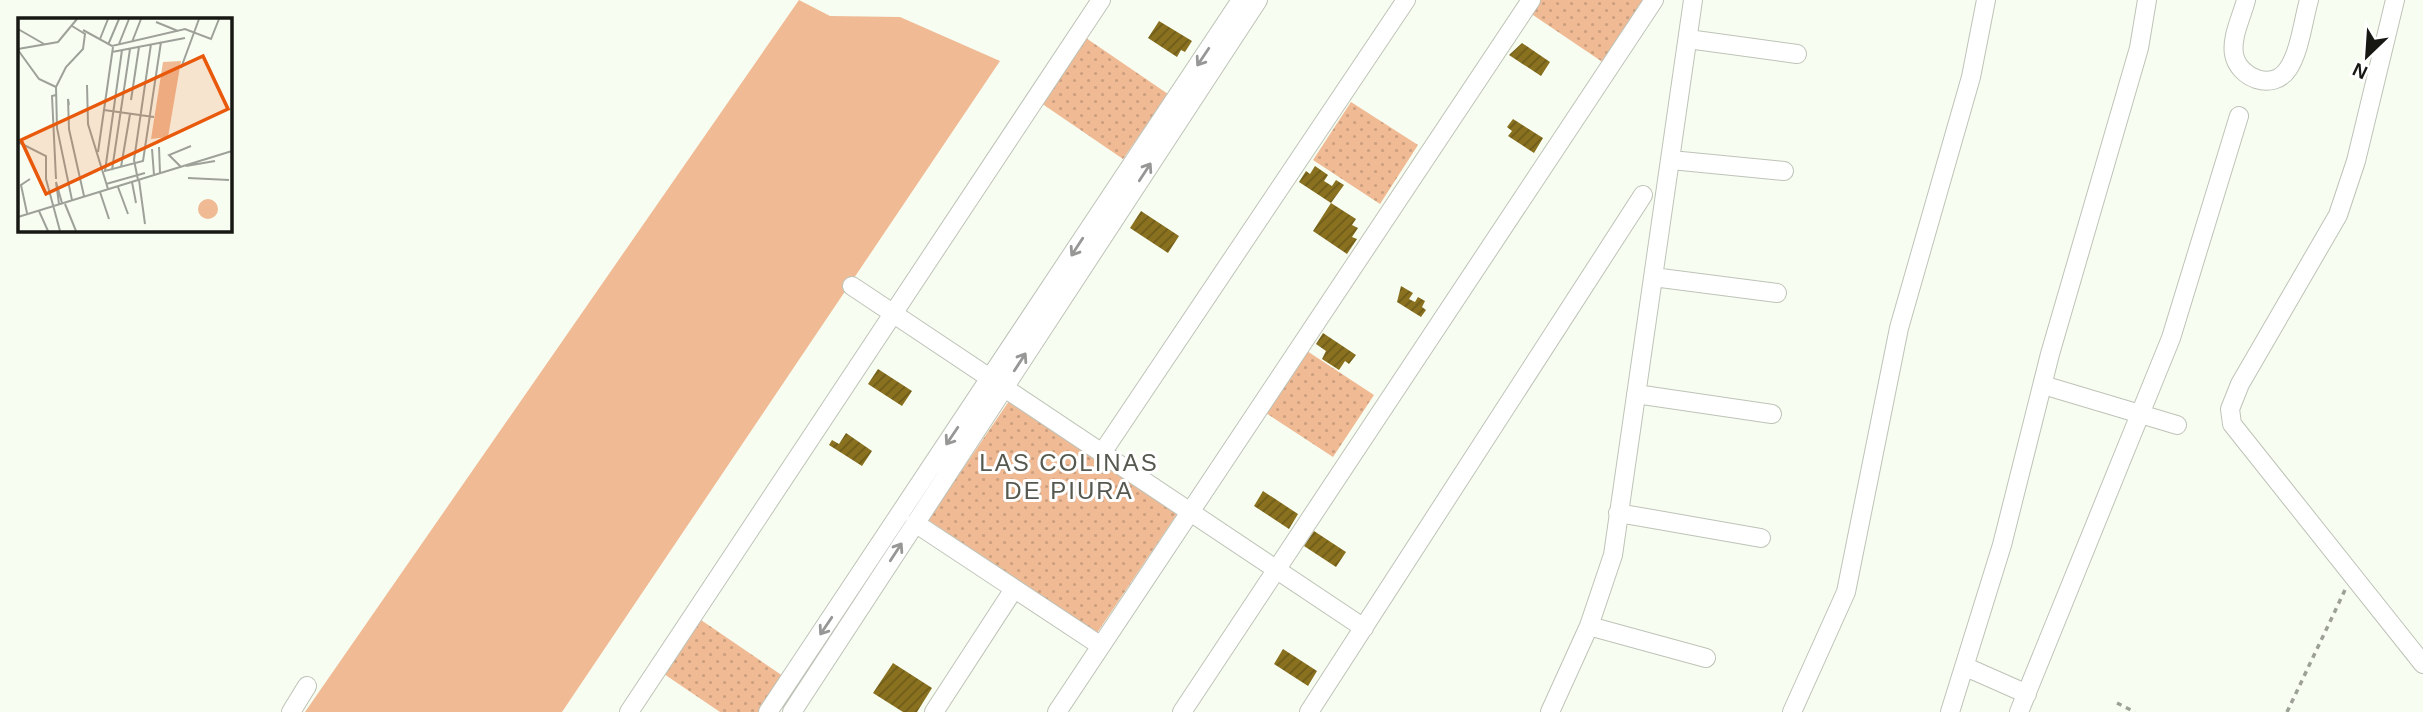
<svg xmlns="http://www.w3.org/2000/svg" width="2423" height="712" viewBox="0 0 2423 712" font-family="Arial,sans-serif">
  <defs>
    <pattern id="park-dots" width="8" height="8" patternUnits="userSpaceOnUse" patternTransform="scale(1.75)"><rect width="8" height="8" fill="#efba94"/><path d="M2 2h.1M6 6h.1" fill="none" stroke="#cc9f7f" stroke-width="1.8" stroke-linecap="round"/></pattern>
    <pattern id="building-hatch" width="6" height="6" patternUnits="userSpaceOnUse" patternTransform="scale(1.75)"><rect width="6" height="6" fill="#89711f"/><path d="M-1 1l2-2M0 6l6-6M5 7l2-2" fill="none" stroke="#6f5c1a"/></pattern>
  </defs>
  <rect width="100%" height="100%" fill="#f8fdf1"/>
  <path fill="#efba94" d="M799 0 830 16 900 17 1000 61 562 712H305Z"/>
  <path fill="url(#park-dots)" d="M1538 0H1645L1604 63 1530 13Z
    M1086 38 1168 94 1123 159 1041 103Z
    M1351 102 1418 145 1380 204 1313 160Z
    M1307 351 1374 395 1333 457 1266 413Z
    M1009 401 1177 514 1097 633 928 520Z
    M701 620 783 676 758 712H720L664 674Z"/>
  <path fill="url(#building-hatch)" d="M1159 21 1192 41 1185 52 1181 50 1177 57 1148 38Z
    M1522 43 1550 62 1541 76 1509 55Z
    M1513 119 1543 138 1534 153 1508 136 1512 131 1507 127Z
    M1315 166 1328 175 1324 181 1332 186 1336 180 1344 185 1331 203 1299 182 1306 171 1310 174Z
    M1331 203 1356 219 1352 225 1358 228 1352 237 1357 239 1347 254 1313 231Z
    M1141 211 1179 236 1168 253 1130 228Z
    M1401 286 1413 293 1409 299 1415 302 1418 297 1425 301 1422 307 1426 310 1421 317 1397 302Z
    M1323 333 1356 355 1349 364 1345 361 1339 370 1322 359 1326 351 1316 344Z
    M878 369 912 391 902 406 868 384Z
    M846 433 872 451 862 466 829 445 832 440 839 444Z
    M1263 491 1298 514 1289 529 1254 506Z
    M1314 531 1346 552 1336 567 1304 546Z
    M1283 649 1317 671 1308 686 1274 664Z
    M893 663 932 688 917 712H903L873 693Z"/>
  <g fill="none" stroke-linecap="round" stroke-linejoin="round">
    <defs>
      <path id="minor" d="M2246 0C2242 16 2231 37 2234 54 2238 78 2273 92 2288 69 2300 51 2303 21 2309 0
        M2395 0 2356 161 2338 215 2240 384 2230 409 2232 424 2423 664
        M1688 39 1797 54
        M1671 160 1784 171
        M1653 277 1777 293
        M852 286 1364 628
        M2043 385 2177 425
        M1636 394 1772 414
        M1102 453 1406 0
        M1618 513 1761 538
        M915 523 1101 646
        M1589 626 1706 658
        M1966 667 2027 694
        M291 712 307 686
        M629 712 1101 0
        M768 712 1241 0
        M792 712 1258 0
        M934 712 1014 589
        M1057 712 1531 0
        M1182 712 1654 0
        M1309 712 1643 195
        M1550 712 1589 626 1613 555 1693 0
        M1792 712 1846 592 1899 328 1971 77 1986 0
        M1950 712 2002 545 2050 354 2139 48 2147 0
        M2019 712 2171 338 2239 116"/>
    </defs>
    <use href="#minor" stroke="#bec3b8" stroke-width="20"/>
    <path stroke="#9da097" stroke-width="3.5" stroke-dasharray="5 5" stroke-linecap="butt" d="M2117 703 2135 712
      M2287 712 2345 590"/>
    <use href="#minor" stroke="#fff" stroke-width="18"/>
  </g>
  <defs><path id="oneway-shaft" d="M-6 0H5M1.5-3L5.5 0L1.5 3" fill="none" stroke-width="1.6" stroke-linecap="round" stroke-linejoin="round" transform="scale(1.75)"/></defs>
  <g stroke="#979795">
    <use href="#oneway-shaft" transform="translate(1203 57) rotate(124)"/>
    <use href="#oneway-shaft" transform="translate(1145 172) rotate(-57)"/>
    <use href="#oneway-shaft" transform="translate(1077 247) rotate(123)"/>
    <use href="#oneway-shaft" transform="translate(1020 362) rotate(-57)"/>
    <use href="#oneway-shaft" transform="translate(952 436) rotate(124)"/>
    <use href="#oneway-shaft" transform="translate(896 552) rotate(-57)"/>
    <use href="#oneway-shaft" transform="translate(826 626) rotate(124)"/>
  </g>
  <g text-anchor="middle" dominant-baseline="central" stroke-width="6" stroke-linejoin="round" paint-order="stroke">
    <g font-size="24" letter-spacing="2" fill="#55594f" stroke="#fff">
      <text x="1069" y="462">LAS COLINAS<tspan x="1069" dy="28">DE PIURA</tspan></text>
    </g>
  </g>
  <g transform="translate(18 18)">
    <rect width="214" height="214" fill="#f8fdf1"/>
    <path d="M163 43 150 119 133 121 145 44Z" fill="#efba94"/>
    <path d="M180 191a10 10 0 1 1 20 0a10 10 0 1 1-20 0Z" fill="#efba94"/>
    <path fill="none" stroke="#9ea199" stroke-width="2" d="M138 4 160 13M0 11 26 26M65 12 94 28 167 11 193 21 201 1M82 21 90 1M114 24 123 1M101 26 111 1M90 27 101 1M0 31 40 24 59 1M0 32 21 61 38 69M104 32 87 153 125 143 143 24M94 34 167 20M163 50 181 1M69 67 70 106 90 171M113 82 121 29M51 87 50 81 51 111 66 178M86 92 136 99M0 124 28 138V161L42 213M141 129 142 155M134 131 136 157M80 134 95 29M168 148 197 143M103 149 112 96M163 149 151 137 173 128M94 152 112 31M170 160 211 162M38 161 34 78 38 77M120 162 116 142 133 26M121 162 127 206M114 164 118 185M88 166 127 155M100 169 110 196M82 174 91 201M54 182 39 110 38 69 48 49 65 31 67 16 54 8M41 186 38 164 44 185M47 186 58 213M21 193 30 213M9 195 3 167 12 161M0 199 214 133"/>
    <path fill="#e8590c" fill-opacity="0.15" stroke="#e8590c" stroke-width="3.5" d="M185 38 210 91 28 176 3 122Z"/>
    <rect width="214" height="214" fill="none" stroke="#171814" stroke-width="3.5"/>
  </g>
  <g transform="translate(2367 56) rotate(205)" stroke="#ffffff" stroke-width="5" paint-order="stroke">
  <path d="M0-5L12 26L0 18L-12 26Z" fill="#171814"/>
  <text y="-10" font-size="19" font-weight="bold" text-anchor="middle" fill="#171814">N</text>
  </g>
</svg>
